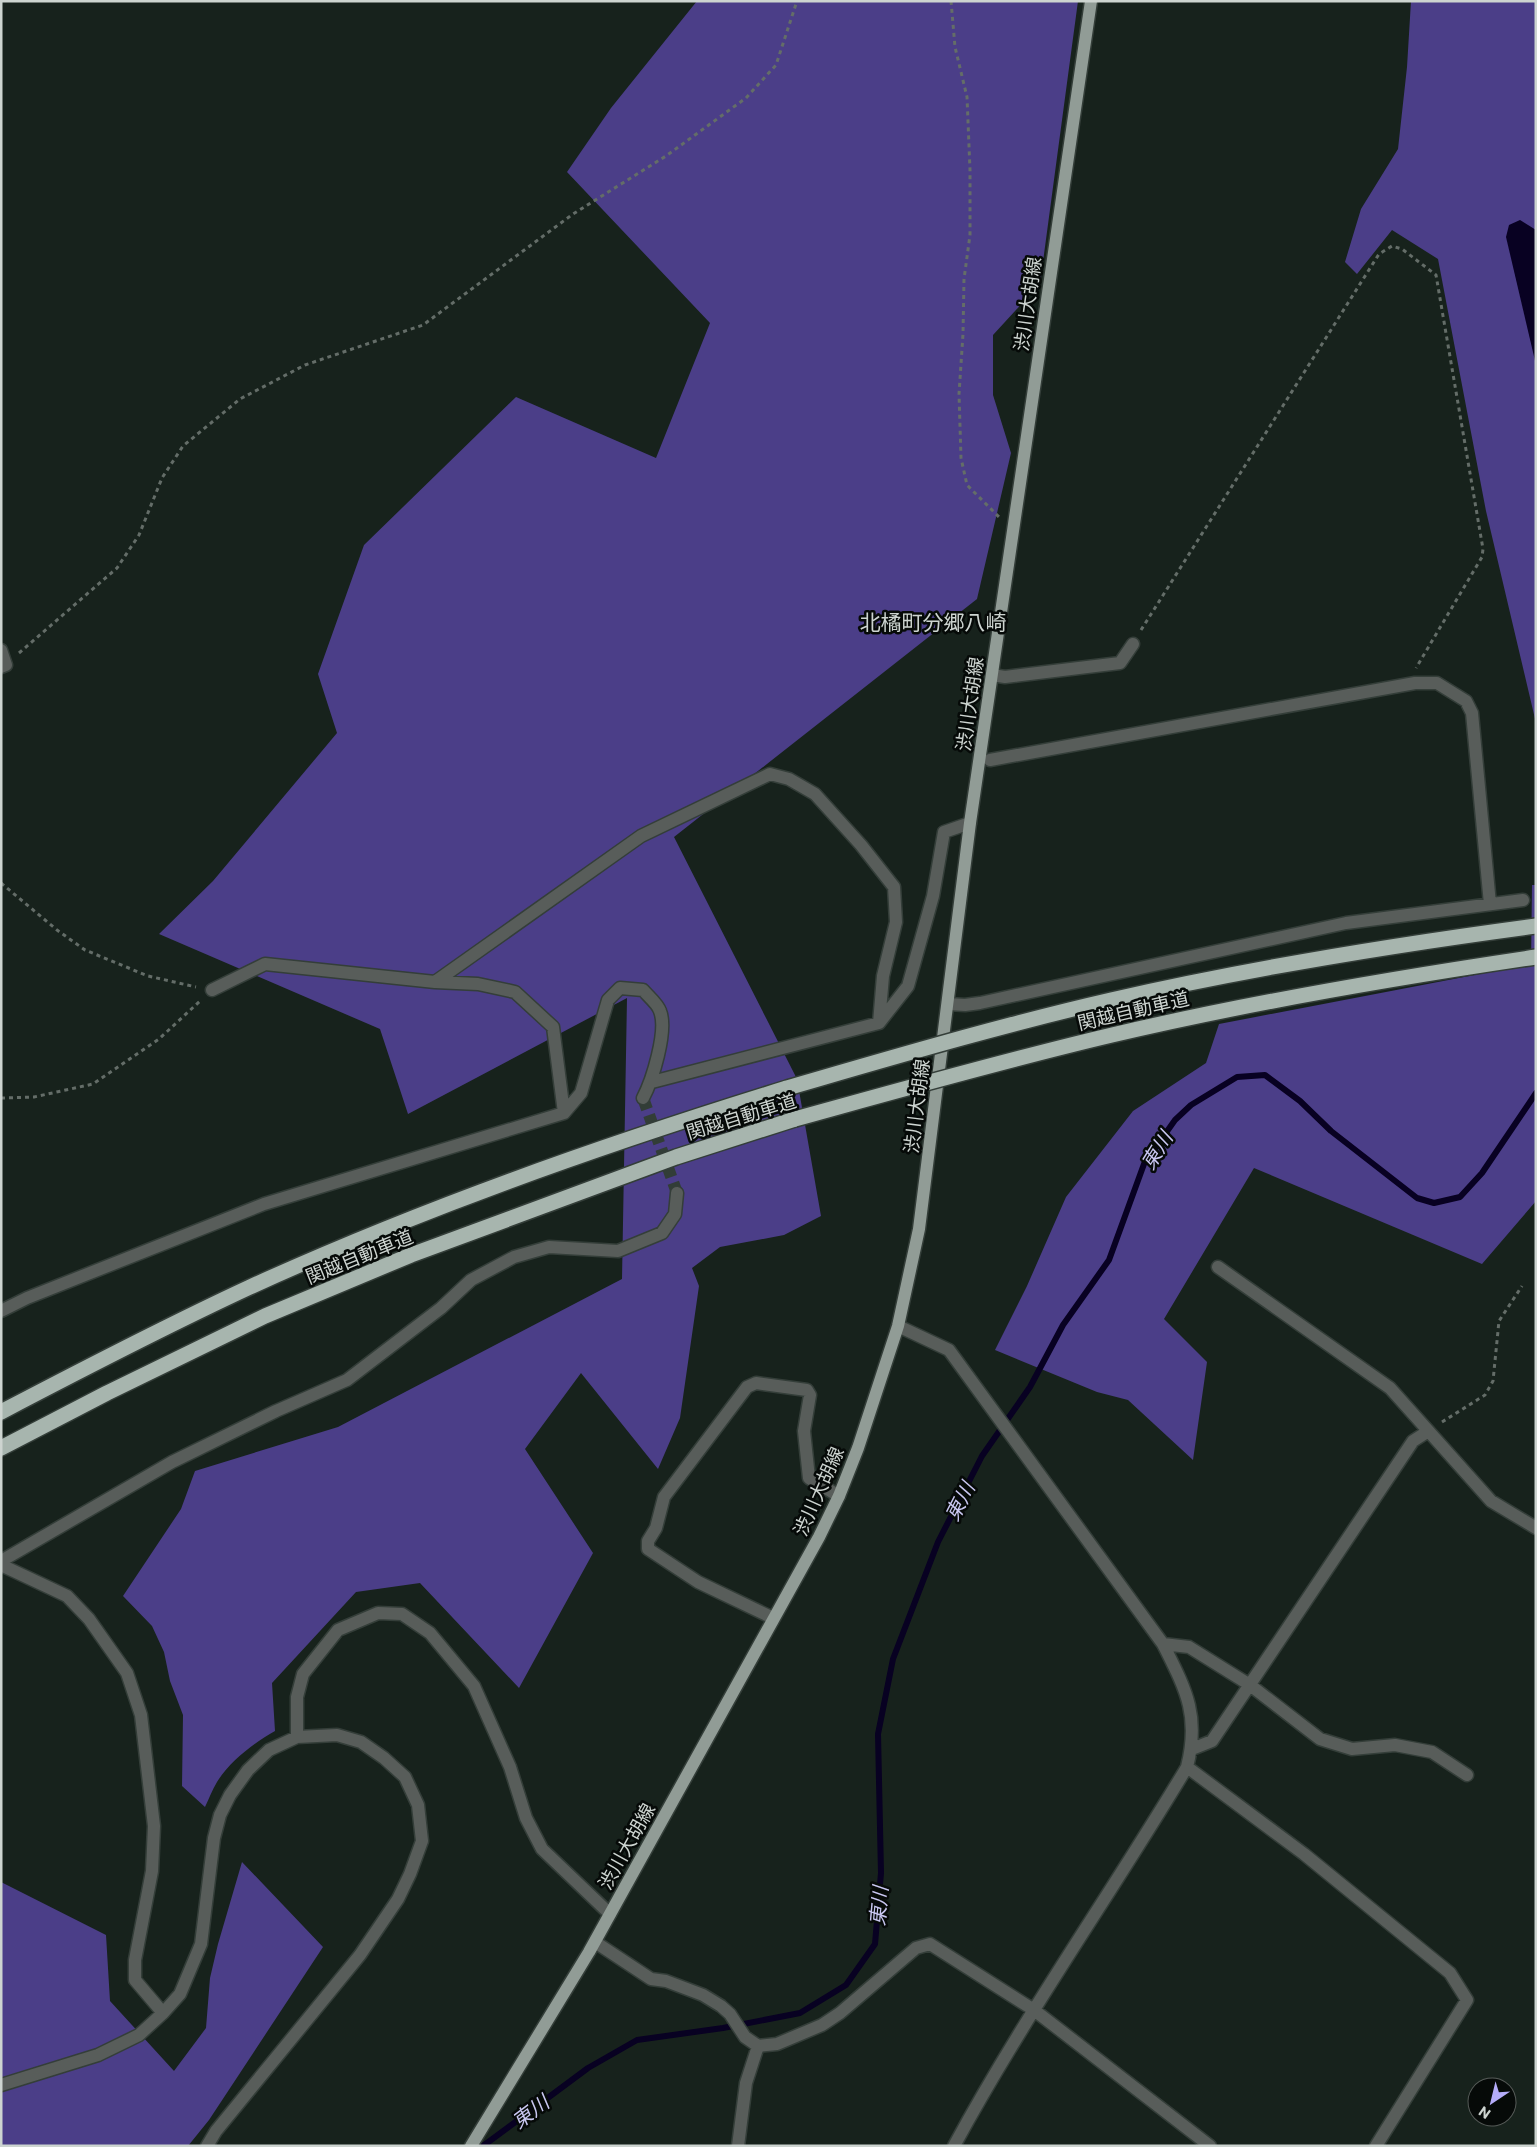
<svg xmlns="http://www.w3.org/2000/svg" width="1537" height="2147" viewBox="0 0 1537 2147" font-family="Commissioner,'Noto Sans JP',sans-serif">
  <rect width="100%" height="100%" fill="#17221c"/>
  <path fill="#4b3e88" d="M697 1H1078L1040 284 993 335V395L1011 453 977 599 674 837 797 1079 821 1216 784 1235 720 1247 692 1268 699 1286 680 1418 658 1469 581 1373 525 1449 593 1553 519 1688 420 1583 356 1592 272 1683 275 1731C254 1743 230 1761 217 1782 212 1790 209 1799 205 1807L182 1786 183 1715 170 1681 164 1652 152 1626 123 1596 181 1509 195 1471 338 1427 622 1279 627 998 408 1114 380 1029 159 934 213 881 337 733 318 674 364 545 516 397 656 458 710 323 567 172 611 108Z
    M1411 1H1536V723L1486 511 1438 259 1392 230 1357 274 1345 262 1361 209 1398 149 1407 67Z
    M1532 885H1536V1201L1482 1264 1254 1168 1164 1319 1207 1362 1193 1460 1128 1400 1097 1392 995 1350 1027 1286 1066 1197 1133 1111 1206 1063 1219 1024 1490 972 1531 966Z
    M242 1862 323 1947 209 2120 188 2146H1V1882L106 1935 110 2001 174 2071 206 2028 210 1978 218 1944Z"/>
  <path fill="#080122" d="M1520 220 1536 230V365L1506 237 1509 225Z"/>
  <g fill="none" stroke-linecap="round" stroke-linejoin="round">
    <path stroke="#080122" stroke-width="6" d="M483 2146 588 2068 637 2040 723 2028 800 2013 846 1985 875 1944 881 1873 878 1734 893 1659 938 1542 982 1456 1030 1387 1063 1325 1109 1260 1144 1164 1175 1120 1191 1105 1237 1077 1265 1075 1300 1101 1331 1131 1417 1198 1434 1203 1460 1197 1482 1173 1536 1093"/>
    <path stroke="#323d37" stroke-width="12" stroke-dasharray="12 6" stroke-linecap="butt" d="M643 1098 677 1193"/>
    <defs>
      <path id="minor" d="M1 650 6 665 1 667
        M992 675 1005 677 1120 663 1133 644
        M990 760 1415 683H1437L1466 701 1472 713 1490 904
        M435 982 641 836 770 774 789 779 815 794 861 845 894 887 896 922 883 976 879 1023
        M212 990 265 964 435 982 478 984 515 992 553 1027 564 1113
        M948 1004 965 1005 980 1003 1346 923 1523 900
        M652 1082 879 1023 908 986 933 896 944 832 970 823
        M1218 1267 1390 1388 1491 1501 1536 1528
        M1 1311 27 1298 264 1204 564 1113 581 1093 608 1000 620 988 643 990C648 996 658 1004 660 1011 668 1031 652 1081 643 1098
        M898 1326 949 1350 1163 1644C1186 1690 1200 1715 1187 1767 1111 1894 1025 2015 954 2146
        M1 1561 172 1462 276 1411 347 1380 441 1308 471 1280 514 1257 549 1247 618 1251 662 1233 675 1214 677 1193
        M1 1565 67 1596 89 1619 127 1673 141 1715 154 1826 152 1871 135 1960V1980L163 2013
        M773 1618 698 1582 648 1549V1541L656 1528 664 1497 747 1387 756 1383 807 1390 810 1395 804 1431 809 1478 839 1496
        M1163 1644 1189 1647 1250 1685 1320 1739 1352 1749 1395 1745 1432 1752 1467 1775
        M297 1737V1697L303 1674 338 1630 378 1613 402 1614 430 1633 474 1686 510 1767 526 1818 542 1849 610 1914
        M1192 1749 1212 1741 1413 1441 1427 1432
        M1187 1767 1304 1854 1450 1973 1467 2000 1376 2146
        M595 1942 651 1979 666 1981 703 1995 721 2006 730 2014 745 2037 758 2046 777 2044 822 2025 840 2013 916 1948 930 1944 1034 2010 1210 2146
        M1 2085 98 2055 139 2035 163 2013 180 1994 201 1944 214 1838 220 1815 230 1795 248 1770 269 1750 297 1737 337 1735 361 1742 384 1758 405 1777 418 1805 422 1841 410 1874 398 1899 360 1955 216 2131 207 2146
        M738 2146 746 2083 758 2046"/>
      <path id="major" d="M471 2146 589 1952 819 1537 839 1496 858 1448 898 1326 919 1229 970 823 1091 1"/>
      <path id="highway" d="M1 1412C83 1369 166 1326 250 1287 423 1208 605 1144 787 1088
        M1 1448 107 1393 265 1316 411 1255 676 1157 795 1119"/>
    </defs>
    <use href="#minor" stroke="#343e39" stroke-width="15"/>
    <use href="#major" stroke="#343e39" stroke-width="15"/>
    <use href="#highway" stroke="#343e39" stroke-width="18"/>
    <path stroke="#646d68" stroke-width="3" stroke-dasharray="4 4" stroke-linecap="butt" d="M951 1 955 47 967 97 970 170V235L964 279 963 334 959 394 961 458 967 485 999 517
      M1141 630 1379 254 1392 246 1402 249 1436 275 1483 549 1482 557 1416 668
      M19 653 117 568 139 535 162 478 183 446 240 399 305 365 423 325 573 214 666 156 746 98 776 65 797 1
      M1 883 57 930 85 950 148 976 196 987
      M1 1098 34 1097 93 1084 159 1039 200 1001
      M1442 1422 1485 1395 1493 1381 1499 1321 1522 1286"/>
    <use href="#minor" stroke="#585d5a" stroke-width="12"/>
    <use href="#major" stroke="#919c96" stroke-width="12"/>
    <use href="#highway" stroke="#a7b5ae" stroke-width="15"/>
    <defs>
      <path id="highway-bridge" d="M787 1088C894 1057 1002 1025 1111 1000 1251 968 1393 945 1536 926
        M795 1119C900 1090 1006 1060 1112 1035 1252 1002 1394 978 1536 957"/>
    </defs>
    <use href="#highway-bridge" stroke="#343e39" stroke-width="18" stroke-linecap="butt"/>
    <use href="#highway-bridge" stroke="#a7b5ae" stroke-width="15"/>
  </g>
  <g text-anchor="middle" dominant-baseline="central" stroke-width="5" stroke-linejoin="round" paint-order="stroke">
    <g font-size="19" fill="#cdd4d0" stroke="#060a08">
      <text transform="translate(1027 304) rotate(-82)">渋川大胡線</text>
      <text transform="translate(969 704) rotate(-82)">渋川大胡線</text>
      <text transform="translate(1133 1010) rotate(-13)">関越自動車道</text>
      <text transform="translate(916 1106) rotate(-83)">渋川大胡線</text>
      <text transform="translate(741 1116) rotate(-17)">関越自動車道</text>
      <text transform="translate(359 1256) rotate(-22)">関越自動車道</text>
      <text transform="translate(818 1491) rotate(-66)">渋川大胡線</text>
      <text transform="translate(626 1846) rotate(-61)">渋川大胡線</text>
    </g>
    <g font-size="20" font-style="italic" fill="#c9c7f1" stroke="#060a08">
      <text transform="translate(1156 1150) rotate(-58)">東川</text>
      <text transform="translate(959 1501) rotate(-63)">東川</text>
      <text transform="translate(878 1906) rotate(-85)">東川</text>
      <text transform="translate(530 2111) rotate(-37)">東川</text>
    </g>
    <g font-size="21" fill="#cdd4d0" stroke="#060a08">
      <text x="933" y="621">北橘町分郷八崎</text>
    </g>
  </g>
  <rect width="1537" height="2147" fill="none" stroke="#cdd4d0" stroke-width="5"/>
  <g transform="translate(1492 2102) rotate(215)"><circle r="24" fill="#060a08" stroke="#565b58"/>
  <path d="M0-4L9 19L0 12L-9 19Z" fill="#b4acf9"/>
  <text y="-8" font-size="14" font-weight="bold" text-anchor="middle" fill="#cdd4d0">N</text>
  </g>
</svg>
